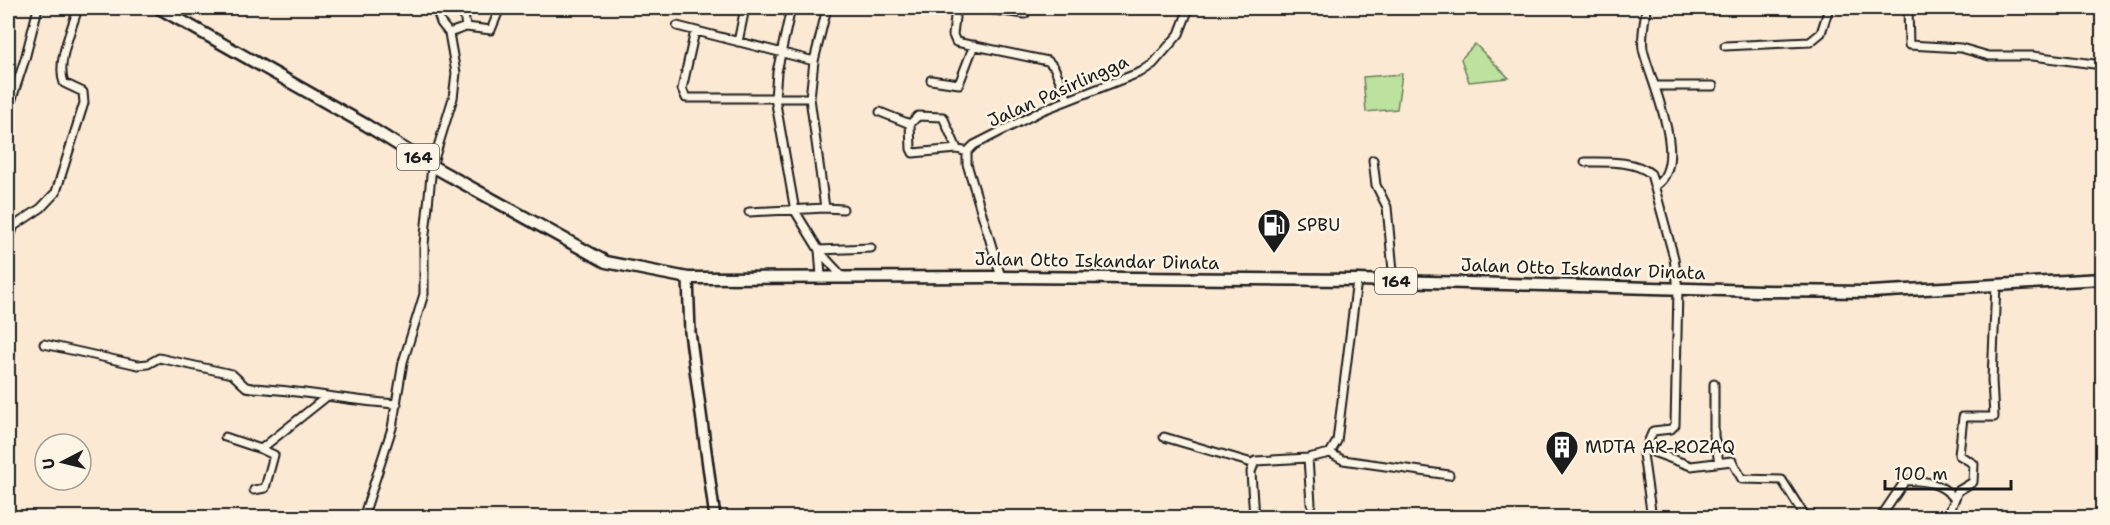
<svg xmlns="http://www.w3.org/2000/svg" width="2110" height="525" viewBox="0 0 2110 525" font-family="'Shantell Sans',sans-serif">
  <rect width="100%" height="100%" fill="#fce9d4"/>
  <filter id="ink" filterUnits="userSpaceOnUse"><feTurbulence type="fractalNoise" baseFrequency=".0167" numOctaves="2"/><feDisplacementMap in="SourceGraphic" scale="12" xChannelSelector="R" yChannelSelector="G"/><feConvolveMatrix kernelMatrix="1 2 1 2 8 2 1 2 1" color-interpolation-filters="sRGB"/></filter>
  <g filter="url(#ink)">
    <path fill="#bce29e" stroke="#6c7f5d" stroke-width="1.5" d="M1475 44 1509 78 1469 82 1461 59Z
      M1402 74 1397 109 1366 112 1363 77Z"/>
    <g fill="none" stroke-linecap="round" stroke-linejoin="round">
      <defs>
        <path id="street" d="M463 8 466 27
          M791 8 777 72 775 98 795 211 819 250 821 276
          M956 8 953 35 956 42 1048 61 1054 67 1068 100
          M979 8 1025 14
          M1646 8C1645 21 1641 36 1643 49 1649 79 1691 162 1656 185
          M1908 8 1909 45 1961 48 1989 56H2033L2102 65
          M677 26 814 61
          M695 31 682 89 686 98H810
          M449 33 466 27 491 30 500 8
          M738 42 745 8
          M1725 46 1810 42 1821 33 1829 8
          M931 80 959 84 974 45
          M1657 86H1713
          M8 111 25 59 38 8
          M880 112 910 124
          M957 149 943 117 918 116 910 124 911 149 913 153 957 149 967 152
          M1373 160 1376 185 1387 207 1394 281
          M1585 162C1606 162 1635 160 1651 174L1674 258 1678 289 1675 425 1671 429 1653 431 1643 454 1652 518
          M825 208 843 209
          M749 212 825 208 810 98 814 61 827 8
          M8 242 14 226 41 208 56 192 84 103 83 92 64 83C56 62 72 29 78 8
          M819 250 871 248
          M819 251 842 276
          M1001 277 967 164V152L974 145 1043 110 1141 72 1153 64 1179 34 1189 8
          M44 344 138 365 148 364 159 358 232 374 246 387 252 388C301 390 348 401 397 404
          M1714 384V436L1719 462
          M225 437 261 449
          M1164 437 1252 463
          M1645 449 1691 466 1732 461 1742 479 1782 480 1806 518
          M1330 453 1343 460 1449 475
          M1308 458 1311 504
          M254 490 265 488 274 455 261 449 325 398
          M363 518 392 428 403 362 424 294V244L432 166 453 98 456 73 449 33 441 23 436 8
          M1254 518 1251 472 1255 461 1308 458 1330 453 1337 441 1357 280
          M1880 518 1905 481C1925 480 1941 483 1954 498
          M1947 518 1958 491 1973 482 1974 464 1959 455 1963 417H1994L1992 380 1996 284"/>
        <path id="secondary" d="M688 278 690 332 715 518"/>
        <path id="primary" d="M159 8 366 125 432 166 606 262 688 278 1001 277 1357 280 1760 291 1871 292 2102 279"/>
      </defs>
      <use href="#street" stroke="#1c1c1c" stroke-width="11"/>
      <use href="#secondary" stroke="#1c1c1c" stroke-width="14"/>
      <use href="#primary" stroke="#1c1c1c" stroke-width="15"/>
      <use href="#street" stroke="#fcf5e5" stroke-width="7"/>
      <use href="#secondary" stroke="#fcf5e5" stroke-width="9"/>
      <use href="#primary" stroke="#fcf5e5" stroke-width="10"/>
    </g>
  </g>
  <defs>
    <symbol id="fuel-pin" viewBox="-11 -11 22 30"><path d="M0 17L-7.5 6A9.5 9.5 0 1 1 7.5 6Z" fill="#1c1c1c" stroke="#fcf5e5"/><path d="M-5.5-6h7V0h2V4h1.3V-2.5L3-4.5l.8-.8L6-3V5H2.5V1h-1V6h-7ZM-4.2-4.7v3.2H.2V-4.7Z" fill="#fff"/></symbol>
    <symbol id="building-pin" viewBox="-11 -11 22 30"><path d="M0 17L-7.5 6A9.5 9.5 0 1 1 7.5 6Z" fill="#1c1c1c" stroke="#fcf5e5"/><path d="M-4-6H4V6H1V3H-1V6H-4ZM-2.5-4.3h1.7v1.8h-1.7ZM.8-4.3h1.7v1.8H.8ZM-2.5-1h1.7V.8h-1.7ZM.8-1h1.7V.8H.8Z" fill="#fff"/></symbol>
  </defs>
  <g fill-rule="evenodd">
    <use href="#fuel-pin" x="1255" y="206" width="38" height="52"/>
    <use href="#building-pin" x="1543" y="428" width="38" height="52"/>
  </g>
  <g text-anchor="middle" dominant-baseline="central" stroke-width="5" stroke-linejoin="round" paint-order="stroke">
    <g fill="#fcf5e5" stroke="#5f5d58" stroke-width="1.5">
      <rect x="397" y="144" width="42" height="26" rx="4.5"/>
      <rect x="1375" y="268" width="42" height="26" rx="4.5"/>
    </g>
    <g font-size="16" font-weight="bold" fill="#1c1c1c">
      <text x="418" y="157">164</text>
      <text x="1396" y="281">164</text>
    </g>
    <g font-size="18" fill="#1c1c1c" stroke="#fcf5e5">
      <text transform="translate(1058 91) rotate(-24)">Jalan Pasirlingga</text>
      <text transform="translate(1097 261) rotate(1)">Jalan Otto Iskandar Dinata</text>
      <text transform="translate(1583 269) rotate(2)">Jalan Otto Iskandar Dinata</text>
    </g>
    <g font-size="18" fill="#1c1c1c" stroke="#fcf5e5" text-anchor="start">
      <text x="1297" y="225">SPBU</text>
      <text x="1585" y="447">MDTA AR-ROZAQ</text>
    </g>
  </g>
  <rect width="2110" height="525" fill="none" stroke="#fcf5e5" stroke-width="30"/>
  <rect x="15" y="15" width="2080" height="495" fill="none" stroke="#1c1c1c" stroke-width="2" filter="url(#ink)"/>
  <g transform="translate(63 462) rotate(263)"><circle r="28" fill="#fcf5e5" stroke="#a29e95" stroke-width="1.5"/>
  <path d="M0-4.5L10 22L0 15L-10 22Z" fill="#1c1c1c"/>
  <text y="-9" font-size="16" font-weight="bold" text-anchor="middle" fill="#1c1c1c">U</text>
  </g>
  <path d="M1885 480v9h126v-9" fill="none" stroke="#1c1c1c" stroke-width="3"/>
  <text x="1894" y="480" font-size="18" fill="#1c1c1c" stroke="#fcf5e5" stroke-width="4.5" paint-order="stroke">100 m</text>
</svg>
